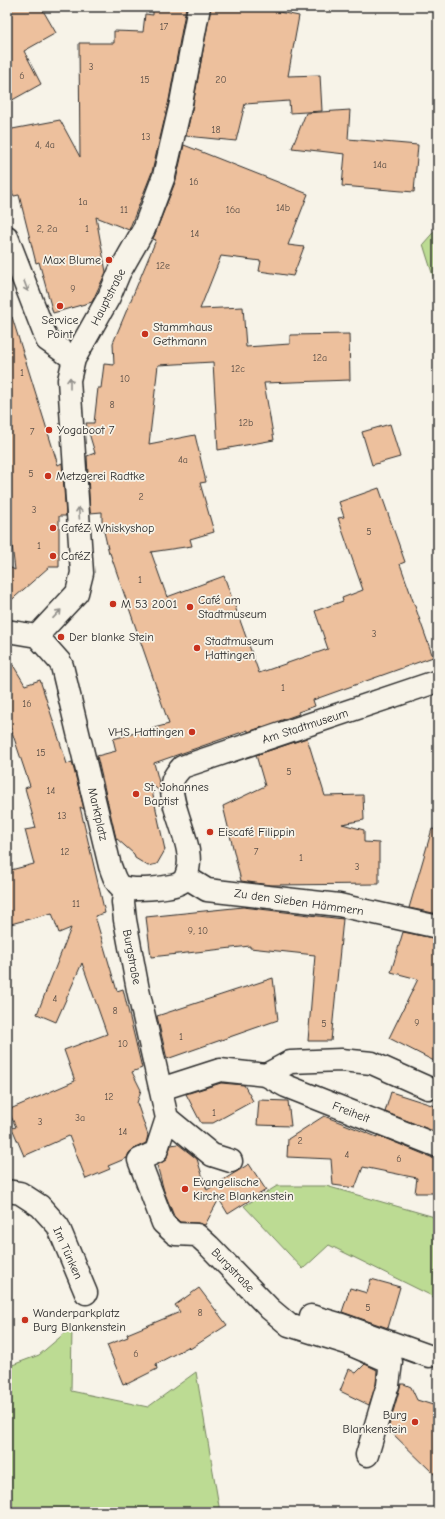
<svg xmlns="http://www.w3.org/2000/svg" width="445" height="1519" viewBox="0 0 445 1519" font-family="'Comic Neue',sans-serif">
  <rect width="100%" height="100%" fill="#f7f3e8"/>
  <filter id="ink" filterUnits="userSpaceOnUse"><feTurbulence type="fractalNoise" baseFrequency=".025" numOctaves="2"/><feDisplacementMap in="SourceGraphic" scale="8" xChannelSelector="R" yChannelSelector="G"/><feConvolveMatrix kernelMatrix="1 2 1 2 8 2 1 2 1" color-interpolation-filters="sRGB"/></filter>
  <g filter="url(#ink)">
    <path fill="#bcdb93" stroke="#74835f" d="M438 227V292L423 244Z
      M277 1186H326L438 1218V1302L430 1295 329 1245 303 1269 244 1206Z
      M72 1327 71 1391 148 1407 196 1372 220 1512H7V1367L39 1355Z"/>
    <path fill="#edc09d" stroke="#2b2b2b" d="M7 7H41L56 33 24 51 41 84 7 103Z
      M153 7H186L169 100 152 172 129 230 96 217 106 272 92 302 53 313 39 262 36 263 19 195 14 196 7 181V130L60 120 80 157 79 43H114V31L143 32 145 14 153 15Z
      M211 7H254L299 16 288 76 320 75 322 111 290 113 289 101 245 104 236 141 186 136 193 105Z
      M350 110 348 139 418 145 414 192 342 186 345 154 292 148 306 113Z
      M184 145 308 194 288 245 304 247 293 276 259 271 261 261 221 256 200 309 243 307 246 347 290 344V335L349 334 350 380 264 383 274 440 218 450 213 362 158 365 149 444 195 435 206 482 200 483 214 532 190 539 192 546 151 552 167 597 224 576 259 673 328 649 315 611 343 601 342 598 363 590 338 518 344 517 339 502 379 488 405 562 400 564 433 657 313 700 315 706 298 712 299 714 248 732V730L154 763 160 786V792L150 782 165 850 157 864 148 866 135 858 134 854 116 838 97 756 116 751 113 739 169 724 110 553H109L102 523V512L90 513 87 456 95 453 86 423H94L98 388H101L104 364 114 365 113 343 156 240 153 239 176 180Z
      M7 317H12L58 465 62 463 66 516H59V567H49L7 604V566L15 570 7 504Z
      M390 424 400 457 372 465 362 432Z
      M7 655 25 685 40 680 67 764 72 762 84 809 80 807 105 913 95 916 117 991 123 989 142 1068 132 1072 141 1090 137 1103 148 1135 146 1143 133 1149 129 1153 127 1158 108 1166 110 1169 86 1179 69 1136 24 1156 12 1128 16 1127 8 1110 75 1081 64 1050 107 1034 82 963 56 1022 37 1014 71 928 59 933 52 913 7 925V871L34 864 25 830 36 828 25 788 30 786 7 717Z
      M307 738 325 796 363 795 364 820 342 824 364 830V842L379 843V884L270 885 241 881 223 806 265 786 256 755Z
      M432 829 438 830V914L409 908Z
      M243 907 343 919 331 1041H308L315 955 250 948V946L151 957 146 917Z
      M403 932 438 939V1063L389 1038 418 979 391 972Z
      M273 978 278 1020 167 1059 157 1016Z
      M221 1083 244 1085 253 1101 213 1123H201L186 1094Z
      M391 1092 438 1107V1133L385 1112Z
      M259 1100 288 1101 291 1126 257 1125Z
      M324 1116 377 1137V1135L433 1158H438V1182L436 1193H415L417 1178 363 1167 355 1188 333 1185 331 1159 287 1157 288 1139Z
      M178 1144 197 1159 207 1190 249 1164 266 1190 228 1214 219 1199 205 1225 198 1223 180 1222 174 1216 164 1191 157 1165 166 1160 171 1145Z
      M371 1279 400 1287 388 1328 342 1312 350 1288 367 1293Z
      M199 1288 227 1325 190 1349 188 1347 156 1364 157 1369 127 1384 126 1383 123 1384 107 1345 128 1337 127 1334 180 1312 175 1305Z
      M365 1364 377 1370 376 1385 369 1405 340 1391 349 1369 356 1373Z
      M401 1384H404L411 1387 417 1400 436 1406 438 1418V1478L388 1429Z"/>
    <g fill="none" stroke-linecap="round" stroke-linejoin="round">
      <defs>
        <path id="minor" d="M7 237 47 340 74 359
          M7 631 37 636
          M37 636 60 662 62 666 110 866C113 873 114 881 120 886 128 892 172 888 180 883 182 882 186 878 186 876 198 849 169 810 172 783 173 776 178 772 182 767L438 681
          M37 636 77 593 82 573 69 380 74 359 109 297 119 273 144 229 164 176 181 103 199 7
          M186 877 207 890 339 905 438 927
          M125 888 123 902 125 920 138 990 167 1118 156 1152 139 1160 163 1223 175 1234 197 1235 209 1246 270 1309 289 1325 347 1343 391 1362 388 1385
          M266 1075 290 1062 341 1060 372 1063 428 1088
          M161 1089 220 1070 266 1075 286 1086 438 1146
          M167 1118 212 1155 231 1161
          M7 1191 20 1193 40 1206 58 1226 86 1293
          M311 1316 342 1325 429 1356
          M367 1455 386 1391"/>
      </defs>
      <use href="#minor" stroke="#2b2b2b" stroke-width="25"/>
      <use href="#minor" stroke="#f7f3e8" stroke-width="22"/>
    </g>
    <defs><path id="oneway-shaft" d="M-6 0H5M1.5-3L5.5 0L1.5 3" fill="none" stroke-width="1.6" stroke-linecap="round" stroke-linejoin="round"/></defs>
    <g stroke="#918f8a">
      <use href="#oneway-shaft" transform="translate(26 286) rotate(69)"/>
      <use href="#oneway-shaft" transform="translate(70 383) rotate(-90)"/>
      <use href="#oneway-shaft" transform="translate(79 513) rotate(-94)"/>
      <use href="#oneway-shaft" transform="translate(57 614) rotate(-47)"/>
    </g>
  </g>
  <g fill="#c8321e" stroke="#f7f3e8" stroke-width="1.5">
    <circle cx="109" cy="260" r="4"/>
    <circle cx="60" cy="306" r="4"/>
    <circle cx="145" cy="334" r="4"/>
    <circle cx="49" cy="430" r="4"/>
    <circle cx="48" cy="476" r="4"/>
    <circle cx="53" cy="528" r="4"/>
    <circle cx="53" cy="556" r="4"/>
    <circle cx="113" cy="604" r="4"/>
    <circle cx="190" cy="607" r="4"/>
    <circle cx="61" cy="637" r="4"/>
    <circle cx="197" cy="648" r="4"/>
    <circle cx="192" cy="732" r="4"/>
    <circle cx="136" cy="794" r="4"/>
    <circle cx="210" cy="832" r="4"/>
    <circle cx="185" cy="1189" r="4"/>
    <circle cx="25" cy="1320" r="4"/>
    <circle cx="415" cy="1422" r="4"/>
  </g>
  <g text-anchor="middle" dominant-baseline="central" stroke-width="3.5" stroke-linejoin="round" paint-order="stroke">
    <g font-size="10" fill="#5c5048">
      <text x="164" y="27">17</text>
      <text x="91" y="67">3</text>
      <text x="22" y="76">6</text>
      <text x="145" y="80">15</text>
      <text x="221" y="80">20</text>
      <text x="216" y="130">18</text>
      <text x="146" y="137">13</text>
      <text x="45" y="145">4, 4a</text>
      <text x="380" y="165">14a</text>
      <text x="194" y="182">16</text>
      <text x="83" y="202">1a</text>
      <text x="283" y="208">14b</text>
      <text x="124" y="210">11</text>
      <text x="233" y="210">16a</text>
      <text x="47" y="229">2, 2a</text>
      <text x="87" y="229">1</text>
      <text x="195" y="234">14</text>
      <text x="163" y="266">12e</text>
      <text x="73" y="289">9</text>
      <text x="320" y="358">12a</text>
      <text x="238" y="369">12c</text>
      <text x="22" y="373">1</text>
      <text x="125" y="379">10</text>
      <text x="112" y="405">8</text>
      <text x="246" y="423">12b</text>
      <text x="32" y="432">7</text>
      <text x="183" y="460">4a</text>
      <text x="31" y="474">5</text>
      <text x="141" y="497">2</text>
      <text x="34" y="510">3</text>
      <text x="369" y="532">5</text>
      <text x="39" y="546">1</text>
      <text x="140" y="580">1</text>
      <text x="374" y="634">3</text>
      <text x="283" y="688">1</text>
      <text x="27" y="704">16</text>
      <text x="41" y="753">15</text>
      <text x="289" y="772">5</text>
      <text x="51" y="791">14</text>
      <text x="62" y="816">13</text>
      <text x="65" y="852">12</text>
      <text x="256" y="852">7</text>
      <text x="301" y="858">1</text>
      <text x="357" y="867">3</text>
      <text x="76" y="904">11</text>
      <text x="198" y="931">9, 10</text>
      <text x="55" y="999">4</text>
      <text x="115" y="1011">8</text>
      <text x="417" y="1023">9</text>
      <text x="324" y="1024">5</text>
      <text x="181" y="1037">1</text>
      <text x="123" y="1044">10</text>
      <text x="109" y="1097">12</text>
      <text x="214" y="1113">1</text>
      <text x="80" y="1118">3a</text>
      <text x="40" y="1122">3</text>
      <text x="123" y="1132">14</text>
      <text x="300" y="1141">2</text>
      <text x="347" y="1155">4</text>
      <text x="399" y="1159">6</text>
      <text x="368" y="1308">5</text>
      <text x="200" y="1313">8</text>
      <text x="136" y="1354">6</text>
    </g>
    <g font-size="12" fill="#2b2b2b" stroke="#f7f3e8" text-anchor="start">
      <text x="101" y="260" text-anchor="end">Max Blume</text>
      <text x="60" y="320" text-anchor="middle">Service<tspan x="60" dy="14">Point</tspan></text>
      <text x="153" y="327">Stammhaus<tspan x="153" dy="14">Gethmann</tspan></text>
      <text x="57" y="430">Yogaboot 7</text>
      <text x="56" y="476">Metzgerei Radtke</text>
      <text x="61" y="528">CaféZ Whiskyshop</text>
      <text x="61" y="556">CaféZ</text>
      <text x="198" y="600">Café am<tspan x="198" dy="14">Stadtmuseum</tspan></text>
      <text x="121" y="604">M 53 2001</text>
      <text x="69" y="637">Der blanke Stein</text>
      <text x="205" y="641">Stadtmuseum<tspan x="205" dy="14">Hattingen</tspan></text>
      <text x="184" y="732" text-anchor="end">VHS Hattingen</text>
      <text x="144" y="787">St. Johannes<tspan x="144" dy="14">Baptist</tspan></text>
      <text x="218" y="832">Eiscafé Filippin</text>
      <text x="193" y="1182">Evangelische<tspan x="193" dy="14">Kirche Blankenstein</tspan></text>
      <text x="33" y="1313">Wanderparkplatz<tspan x="33" dy="14">Burg Blankenstein</tspan></text>
      <text x="407" y="1415" text-anchor="end">Burg<tspan x="407" dy="14">Blankenstein</tspan></text>
    </g>
    <g font-size="12" fill="#2b2b2b" stroke="#f7f3e8">
      <text transform="translate(108 297) rotate(-63)">Hauptstraße</text>
      <text transform="translate(305 726) rotate(-18)">Am Stadtmuseum</text>
      <text transform="translate(98 814) rotate(77)">Marktplatz</text>
      <text transform="translate(299 902) rotate(8)">Zu den Sieben Hämmern</text>
      <text transform="translate(132 957) rotate(79)">Burgstraße</text>
      <text transform="translate(351 1112) rotate(21)">Freiheit</text>
      <text transform="translate(68 1253) rotate(66)">Im Tünken</text>
      <text transform="translate(233 1270) rotate(46)">Burgstraße</text>
    </g>
  </g>
  <rect width="445" height="1519" fill="none" stroke="#f7f3e8" stroke-width="24"/>
  <rect x="12" y="12" width="421" height="1495" fill="none" stroke="#2b2b2b" stroke-width="1.5" filter="url(#ink)"/>
</svg>
